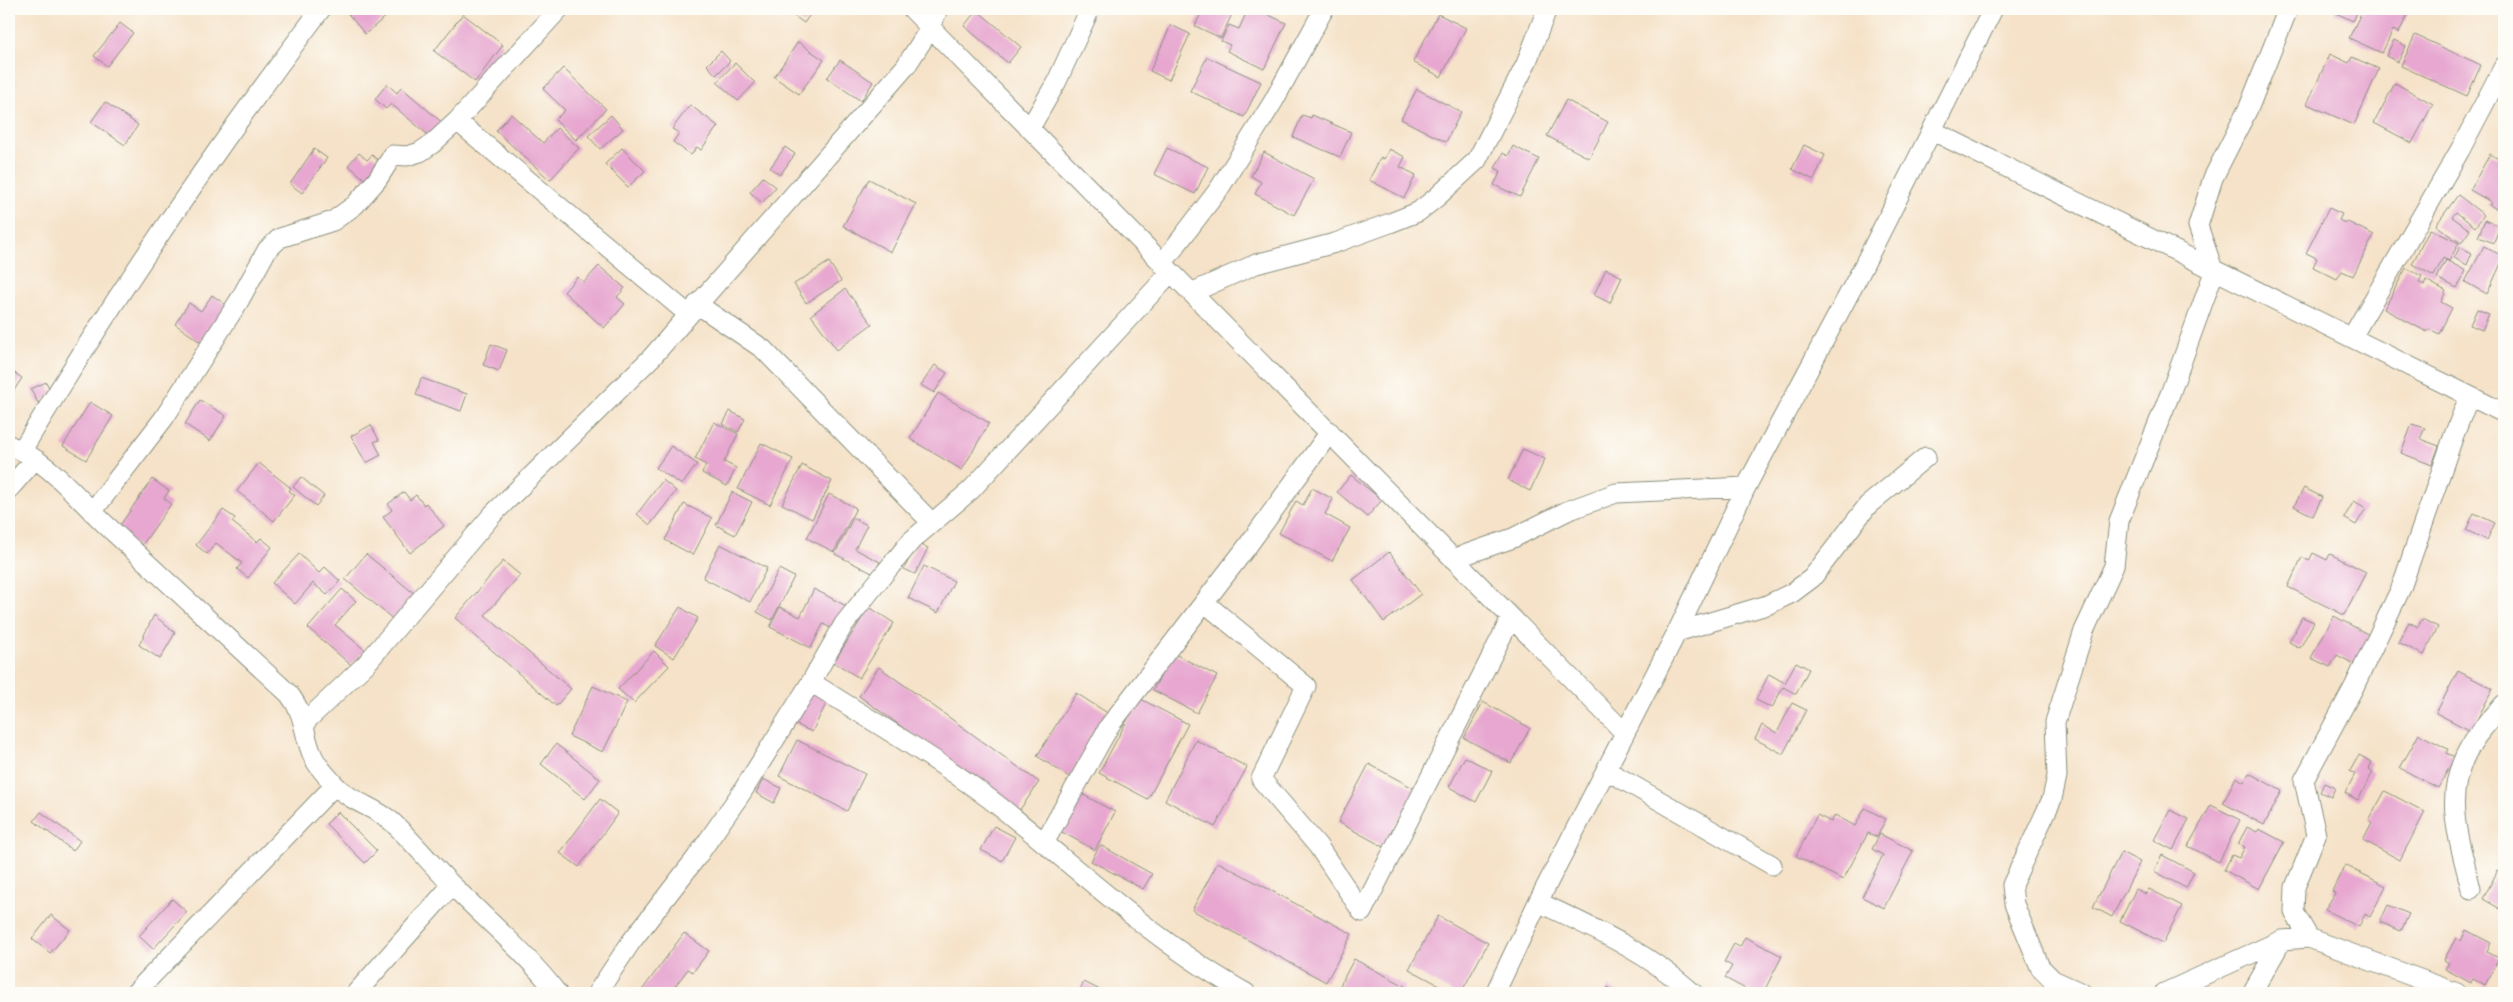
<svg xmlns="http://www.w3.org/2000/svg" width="2513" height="1002" viewBox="0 0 2513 1002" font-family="'Architects Daughter',sans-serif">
  <rect width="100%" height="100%" fill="#fdfcf7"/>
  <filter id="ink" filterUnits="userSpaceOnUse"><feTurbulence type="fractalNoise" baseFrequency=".02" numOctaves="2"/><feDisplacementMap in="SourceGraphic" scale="10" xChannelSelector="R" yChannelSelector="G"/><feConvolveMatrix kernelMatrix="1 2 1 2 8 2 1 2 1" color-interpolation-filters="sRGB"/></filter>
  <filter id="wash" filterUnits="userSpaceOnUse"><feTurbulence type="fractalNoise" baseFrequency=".0096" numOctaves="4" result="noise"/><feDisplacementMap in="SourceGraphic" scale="20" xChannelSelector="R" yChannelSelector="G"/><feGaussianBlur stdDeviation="1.12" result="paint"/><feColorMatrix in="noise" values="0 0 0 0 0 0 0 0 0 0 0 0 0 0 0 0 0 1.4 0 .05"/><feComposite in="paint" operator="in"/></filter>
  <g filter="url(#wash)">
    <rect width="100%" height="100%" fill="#f5e2c8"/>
    <g id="blocks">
      <path fill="#e7a7d0" d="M344 9H395L365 34Z
        M784 9H814L804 23Z
        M1203 9H1220L1232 14 1221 38 1195 26Z
        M1248 9H1256L1286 23 1264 69 1227 51 1230 45 1221 41 1229 25 1239 29Z
        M2335 9H2359L2353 21 2334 12Z
        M2363 9H2410L2399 33 2393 30 2382 53 2349 38Z
        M977 10 1021 47 1008 63 964 26Z
        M463 14 503 45 475 82 434 51Z
        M1438 14 1466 28 1441 77 1413 62Z
        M120 23 133 33 107 66 94 56Z
        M1171 25 1190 34 1169 80 1150 71Z
        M2415 35 2481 65 2467 96 2401 66Z
        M2394 40 2406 46 2398 62 2386 56Z
        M798 42 824 60 799 94 774 77Z
        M721 51 730 61 716 75 707 65Z
        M2330 54 2349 63 2352 57 2379 69 2354 125 2307 104Z
        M1207 57 1261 82 1244 117 1190 91Z
        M840 60 873 82 861 101 827 78Z
        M735 63 755 83 738 101 717 82Z
        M563 68 606 109 576 140 555 120 565 110 543 89Z
        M2395 83 2433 104 2412 143 2374 123Z
        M387 84 397 93 401 87 445 125 433 139 391 104 386 109 375 99Z
        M1417 89 1461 112 1446 142 1401 119Z
        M1566 100 1608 122 1589 158 1547 136Z
        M105 102 138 125 125 145 91 122Z
        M690 105 718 126 701 150 697 147 691 155 673 142 679 133 672 129Z
        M511 114 543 143 557 128 579 148 550 180 496 131Z
        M611 115 623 129 600 149 588 136Z
        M1302 115 1311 118 1312 115 1351 132 1340 157 1293 137Z
        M1804 145 1825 155 1814 180 1792 169Z
        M1513 146 1539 159 1520 197 1494 185 1501 171 1495 168 1503 153 1508 156Z
        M785 147 795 154 780 175 770 168Z
        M622 148 645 171 628 187 605 164Z
        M1167 148 1208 167 1195 194 1154 174Z
        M314 149 327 158 302 193 290 184Z
        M1389 149 1405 157 1400 167 1416 175 1404 198 1369 180 1381 157 1384 159Z
        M1264 152 1314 179 1294 215 1255 194 1261 182 1251 176Z
        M359 153 367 160 372 155 382 164 367 181 348 165Z
        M2490 154 2504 162V201L2499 210 2489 205 2491 202 2470 190Z
        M763 177 776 187 762 203 750 192Z
        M869 179 916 204 891 252 843 226Z
        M2458 195 2484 215 2475 227 2456 212 2452 217 2470 230 2461 243 2436 225Z
        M2329 208 2342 214 2339 220 2345 223 2346 221 2374 235 2353 276 2342 271 2337 279 2313 267 2317 258 2306 253Z
        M2485 220 2500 226 2494 243 2478 237Z
        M2430 229 2459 243 2449 261 2443 258 2434 276 2412 264Z
        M2484 246 2504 257 2487 294 2465 282Z
        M2460 247 2472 253 2467 265 2454 258Z
        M2446 260 2466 271 2457 288 2437 278Z
        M829 262 841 281 806 303 794 284Z
        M599 266 625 288 617 297 625 304 604 328 564 292 577 277 584 282Z
        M2406 268 2422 276 2419 282 2424 285 2426 280 2446 291 2441 302 2452 308 2439 334 2429 329 2427 332 2384 309Z
        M1606 269 1622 277 1610 303 1594 295Z
        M845 289 872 324 837 350 811 315Z
        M212 295 232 309 206 346 175 324 189 303 201 311Z
        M2477 309 2489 314 2482 330 2470 325Z
        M491 344 507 350 499 371 483 365Z
        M935 365 947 373 934 393 921 385Z
        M9 369 22 378 9 398Z
        M421 378 467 394 461 411 416 395Z
        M46 382 53 395 38 403 31 389Z
        M938 393 989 423 962 470 910 439Z
        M200 400 226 416 210 441 185 424Z
        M90 402 113 416 86 460 63 446Z
        M730 411 745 419 738 432 723 424Z
        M714 422 738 434 724 462 736 468 727 486 702 473 706 465 695 459Z
        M2412 424 2425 428 2420 439 2439 446 2432 465 2401 453Z
        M371 425 379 440 374 442 381 455 366 463 351 436Z
        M761 443 793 459 770 505 738 489Z
        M671 446 697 464 682 485 656 468Z
        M1523 449 1545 459 1530 491 1508 480Z
        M259 463 291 488 289 491 295 495 274 521 237 491Z
        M802 465 832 481 812 519 782 504Z
        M1351 475 1382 500 1367 517 1337 492Z
        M301 477 324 496 316 506 293 487Z
        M152 479 169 491 164 498 171 504 140 548 116 531Z
        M663 480 676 491 650 525 637 514Z
        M1312 488 1333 499 1325 514 1350 528 1332 561 1279 533 1296 501 1303 505Z
        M2304 488 2322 497 2313 516 2294 506Z
        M404 492 410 500 416 495 424 505 426 503 444 526 410 553 383 517 392 510 388 504Z
        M732 492 752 502 735 535 716 525Z
        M829 494 856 508 834 552 807 538Z
        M2354 501 2366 508 2356 525 2344 518Z
        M684 504 712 518 693 555 665 540Z
        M223 510 235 518 232 522 257 542 261 538 272 547 248 578 237 569 242 563 216 543 207 554 196 545Z
        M2474 513 2495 523 2487 540 2466 530Z
        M853 518 867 525 855 549 880 562 874 574 835 554Z
        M917 543 928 548 915 574 904 569Z
        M720 544 767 568 750 602 703 578Z
        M1389 552 1421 594 1384 622 1353 580Z
        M2313 553 2327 560 2330 554 2366 572 2344 615 2288 587 2302 557 2309 561Z
        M299 554 319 573 325 567 340 581 327 595 313 583 295 604 272 583Z
        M366 554 416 595 395 621 345 579Z
        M503 561 520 575 485 615 571 689 556 706 455 618Z
        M924 566 954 581 938 613 908 598Z
        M779 569 794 577 772 620 757 612Z
        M342 589 356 601 335 625 365 650 351 665 308 628Z
        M814 589 848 607 836 631 823 624 811 648 770 627 780 607 800 617Z
        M680 607 698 618 674 658 655 646Z
        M869 607 894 623 859 678 834 662Z
        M154 615 175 633 160 659 139 645Z
        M2334 616 2371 636 2356 665 2337 655 2330 667 2311 658Z
        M2302 617 2314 622 2300 648 2289 642Z
        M2422 619 2438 627 2424 655 2398 642 2409 622 2418 627Z
        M654 651 669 666 634 703 618 689Z
        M1173 653 1217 676 1197 713 1153 690Z
        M1796 662 1809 669 1796 694 1783 687 1772 708 1756 700 1769 674 1785 683Z
        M879 667 1039 782 1019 811 859 696Z
        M2458 671 2493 689 2471 731 2436 713Z
        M593 686 627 702 603 752 569 736Z
        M810 688 829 698 812 732 793 723Z
        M1076 693 1109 714 1069 777 1037 756Z
        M1139 698 1188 724 1148 799 1099 773Z
        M1483 702 1530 728 1511 763 1464 738Z
        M1792 703 1806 710 1783 754 1755 739 1762 725 1777 733Z
        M2419 734 2448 749 2446 753 2455 757 2438 788 2400 768Z
        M797 740 865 774 847 811 779 776Z
        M1196 740 1247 767 1215 827 1165 800Z
        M556 744 600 779 585 799 541 764Z
        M2359 755 2372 762 2369 769 2373 772 2358 800 2345 793 2355 774 2350 771Z
        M1465 757 1492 771 1476 802 1449 787Z
        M1369 764 1415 789 1384 847 1338 822Z
        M2249 773 2282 791 2264 825 2223 803 2236 777 2244 782Z
        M763 779 781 788 774 803 756 793Z
        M2324 783 2335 788 2331 797 2320 792Z
        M2385 791 2425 812 2400 860 2363 840 2372 822 2369 820Z
        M1078 792 1115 812 1095 850 1058 830Z
        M600 799 618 813 579 867 560 853Z
        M2211 805 2240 820 2219 862 2188 846Z
        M1865 808 1886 819 1877 837 1868 833 1843 880 1796 856 1817 815 1831 822 1835 815 1855 826Z
        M2170 810 2189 819 2173 850 2154 840Z
        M41 812 80 841 73 851 34 821Z
        M338 812 377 851 365 863 326 824Z
        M994 826 1015 837 1002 861 981 850Z
        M2247 827 2257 832 2259 829 2284 842 2259 889 2224 870 2232 855 2239 858 2245 847 2238 844Z
        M1880 834 1913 851 1884 908 1862 897 1883 855 1872 849Z
        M1100 845 1152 874 1143 889 1091 861Z
        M2121 852 2140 862 2112 917 2093 907Z
        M2162 855 2194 872 2186 888 2154 871Z
        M1218 862 1352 934 1326 982 1192 910Z
        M2345 865 2386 886 2370 917 2365 914 2359 927 2325 910 2335 893 2332 891Z
        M2498 870 2504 873V911L2483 899Z
        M2136 889 2146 894 2149 889 2182 906 2163 943 2120 921Z
        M172 899 187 912 153 949 139 936Z
        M2388 905 2409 914 2401 931 2380 922Z
        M51 915 70 930 50 953 32 939Z
        M1438 916 1488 943 1461 993H1454L1409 969Z
        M2466 930 2491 943 2487 952 2499 958 2485 985 2473 978 2471 983 2445 969 2449 963 2444 960 2456 938 2461 941Z
        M684 933 709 951 693 972 688 969 670 993H640Z
        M1745 937 1782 956 1763 993H1753L1725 978 1732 966 1724 962 1734 944 1740 947Z
        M1354 959 1405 986 1402 993H1336Z
        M1084 982 1106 993H1078Z
        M1608 987 1619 993H1605Z"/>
    </g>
  </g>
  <g filter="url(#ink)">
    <use href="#blocks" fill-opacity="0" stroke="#8a907e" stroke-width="1"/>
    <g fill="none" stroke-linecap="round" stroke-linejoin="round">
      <defs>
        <path id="street" d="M912 9 1625 733
          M457 121 688 314
          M1030 128 1057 81 1090 9
          M1933 131 2504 413
          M1162 264 1219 189 1273 102 1324 9
          M1193 292 1256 264 1335 243 1390 223 1418 212 1437 197 1477 160 1526 64 1547 9
          M697 304 763 349 932 523
          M2352 337 2460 150 2504 66
          M9 445C49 461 74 495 105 524 166 581 228 638 289 694 306 716 302 730 312 754 316 765 326 775 334 784 349 801 374 807 391 821 414 842 432 866 454 887 489 922 527 954 557 993
          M22 450C114 298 213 151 321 9
          M9 489 35 459
          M92 512 164 418 239 301 267 250 280 238 333 221 355 205 377 180 393 155 407 156 420 152 432 144 457 121 559 9
          M1453 559 1513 538 1567 511 1616 493 1746 487
          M1205 603 1306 686 1261 779 1318 846 1362 912 1511 618
          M1677 632 1767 605 1792 593 1812 578 1868 505 1926 457
          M811 682C876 724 944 762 1004 810 1083 873 1157 944 1246 993
          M305 722 366 664 493 514 652 357 906 66 931 27 938 9
          M1606 770 1772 865
          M1044 843 1110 725 1246 548 1330 432
          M2471 889C2458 834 2440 792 2474 740 2483 727 2494 716 2504 704
          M1538 902C1593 928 1647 952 1693 993
          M2309 938 2294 912 2295 887 2316 835 2304 780 2354 687 2401 588 2454 435 2469 397
          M135 993 335 785
          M356 993 452 885
          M597 993 631 942 696 858 742 792 811 682 844 624 879 580 912 540 971 490 1171 272
          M1495 993 1538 902 1677 632 1746 487 1860 273 1993 9
          M2082 993 2053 980 2040 967 2014 904 2012 885 2052 799 2057 776 2055 722 2084 631 2114 566 2119 521 2170 394 2214 272 2198 226 2213 178 2249 107 2288 9
          M2164 993 2282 940 2309 938 2457 993
          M2252 993 2282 940"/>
      </defs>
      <use href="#street" stroke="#8a907e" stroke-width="21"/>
      <use href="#street" stroke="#fff" stroke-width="19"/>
    </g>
  </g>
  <rect width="2513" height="1002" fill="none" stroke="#fdfcf7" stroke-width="30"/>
</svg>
